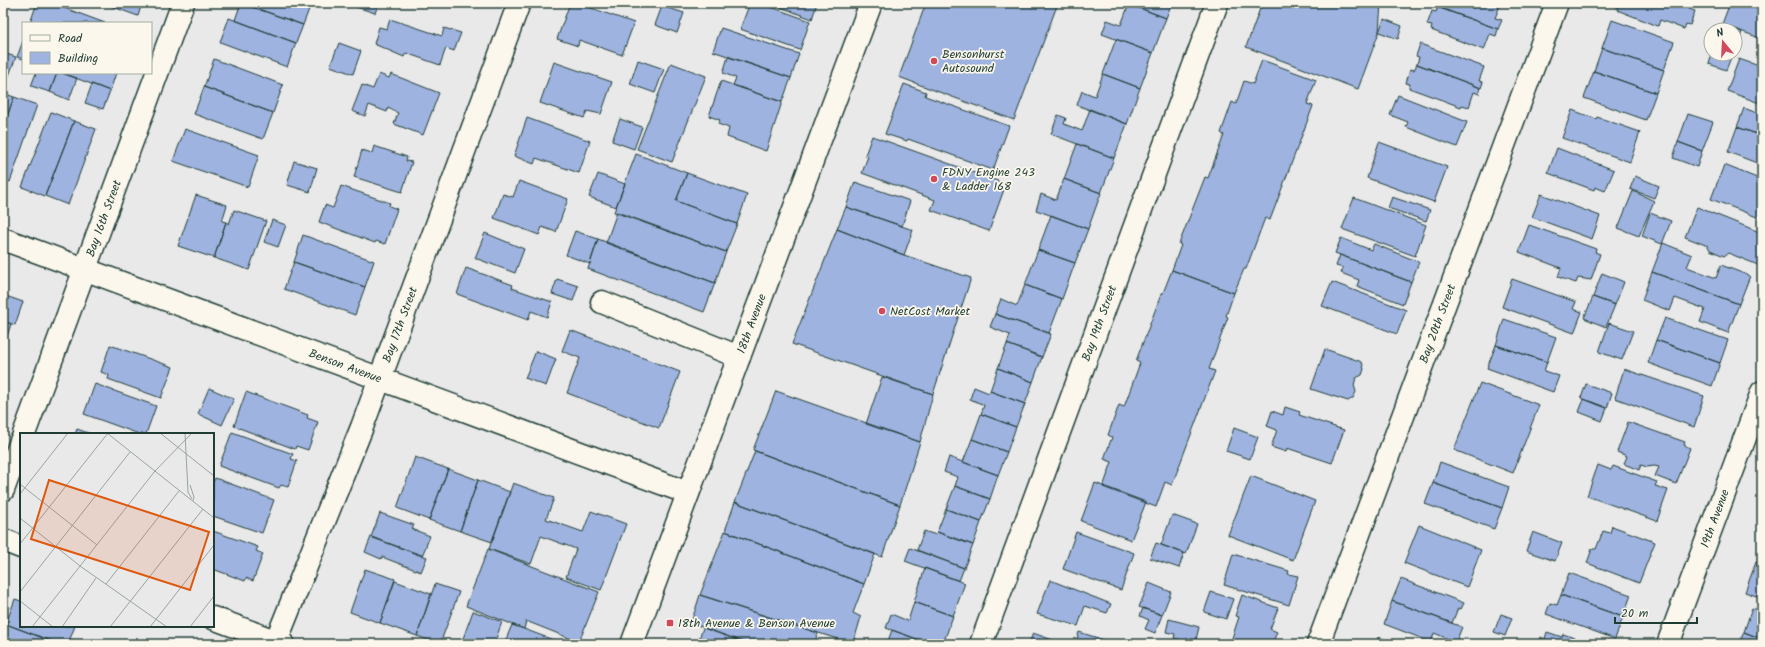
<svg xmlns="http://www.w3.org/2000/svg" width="1765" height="647" viewBox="0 0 1765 647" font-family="Kalam,sans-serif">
  <rect width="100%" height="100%" fill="#e9e9ea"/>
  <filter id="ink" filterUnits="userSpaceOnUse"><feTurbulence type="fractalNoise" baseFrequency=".025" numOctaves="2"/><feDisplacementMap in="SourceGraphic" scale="8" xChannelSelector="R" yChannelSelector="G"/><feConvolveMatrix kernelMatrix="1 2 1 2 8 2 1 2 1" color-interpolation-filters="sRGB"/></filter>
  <g filter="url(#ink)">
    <path fill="#9fb3e1" stroke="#1f3d34" d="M37 3H51L105 23H30Z
      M102 3H142L138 16Z
      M241 3 303 25 296 43 235 20Z
      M242 3H309L311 4 303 25Z
      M354 3H379L375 13 353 6Z
      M570 3H577L634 23 622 55 579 40 578 46 557 39Z
      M750 3H760L810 21 800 50 740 29Z
      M770 3H817L812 19Z
      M926 3H1058L1014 120 899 77Z
      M1129 3H1172L1166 18 1129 4Z
      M1262 3H1381L1379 32 1358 89 1246 47Z
      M1435 3H1501L1495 18 1502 20 1498 29 1434 6Z
      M1611 3H1691L1689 9 1695 11 1690 25 1686 24 1684 29 1660 20 1658 26 1617 10 1618 8 1611 5Z
      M1730 3H1762V39L1722 24Z
      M1129 4 1166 18 1153 53 1102 34 1107 20 1121 25Z
      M662 6 684 13 677 33 655 25Z
      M1438 7 1498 29 1496 36 1490 34 1484 50 1431 30 1432 26 1427 25 1432 11 1436 12Z
      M229 18 296 43 287 67 220 42Z
      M390 19 442 36 444 28 461 33 454 51 446 48 440 65 406 53 404 57 374 44 379 27 387 29Z
      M1384 19 1402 26 1398 39 1379 32Z
      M1612 20 1674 42 1664 70 1602 48Z
      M1722 24 1742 32 1735 51V30H1719Z
      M721 28 799 54 791 78 713 51Z
      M1116 39 1153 53 1140 88 1103 74Z
      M23 41V59L17 57Z
      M339 43 361 51 353 74 330 66Z
      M1420 44 1484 67 1479 81 1483 82 1481 88 1417 64 1419 57 1416 56Z
      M1602 48 1664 70 1656 93 1594 71Z
      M3 53 16 57 8 78 3 76Z
      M1712 54H1734L1732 55 1726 70 1709 64Z
      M728 57 791 78 782 102 733 85 736 78 723 73Z
      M214 59 283 85 273 113 204 87Z
      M1739 59 1762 67V104L1727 91Z
      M638 60 664 69 655 93 630 84Z
      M1262 60 1316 80 1307 104 1313 106 1270 220 1265 218 1246 269H1244L1234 293 1172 270 1181 245 1179 244 1205 177 1208 178 1224 135 1221 133 1232 102 1236 104 1244 81 1253 84Z
      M554 62 612 82 601 114 587 111 584 118 540 103Z
      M671 63 706 76 672 162 637 149Z
      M1417 64 1481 88 1479 94 1474 92 1469 107 1462 105 1461 107 1409 88 1410 84 1406 83 1410 69 1414 70Z
      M1594 71 1656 93 1646 120 1584 98Z
      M36 73H57L50 92 31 86Z
      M57 73H62L77 78 69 100 50 92Z
      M62 73H116L110 91Z
      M379 74 389 78 391 74 439 93 423 135 394 124 398 113 388 108 387 112 369 105 365 116 352 111 362 85 373 89Z
      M1103 74 1140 88 1127 124 1077 105 1082 91 1095 96Z
      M721 81 782 102 766 151 727 137 729 128 718 124 720 120 709 116Z
      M92 84 110 91 103 109 85 103Z
      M904 84 926 92 925 96 1009 126 993 170 908 139 907 141 885 134Z
      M204 87 273 113 263 139 194 114Z
      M3 93 14 97 3 128Z
      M1398 95 1467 122 1457 147 1406 127 1408 122 1390 115Z
      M14 97 37 105 10 182 3 180V128Z
      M1744 108 1762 115V136L1737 127Z
      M1090 109 1127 124 1114 158 1051 134 1058 115 1066 118 1064 124 1082 131Z
      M1572 110 1596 119 1597 117 1640 132 1630 162 1562 138Z
      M51 112 74 121 45 196 22 187Z
      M1688 114 1713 122 1702 151 1678 142Z
      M527 118 590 141 579 173 536 158 534 164 514 156Z
      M620 119 642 127 634 149 612 141Z
      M74 121 96 129 68 205 45 196Z
      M1737 127 1762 136V165L1728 152Z
      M185 129 259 155 248 187 173 161Z
      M872 136 1006 184 989 231 931 210 935 200 862 173 868 156 865 155Z
      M1379 142 1447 167 1434 202 1367 178Z
      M1678 142 1702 151 1697 167 1673 158Z
      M1077 144 1114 158 1101 193 1064 179Z
      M374 146 407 157 406 161 412 162 402 192 354 177 362 150 372 153Z
      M1557 148 1614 170 1605 191 1595 187 1594 190 1548 173Z
      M636 154 687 173 676 201 737 224 726 252 614 212Z
      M294 161 317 168 310 192 287 185Z
      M1724 165 1762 180V219L1711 199Z
      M687 173 747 195 737 224 676 201Z
      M598 174 625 184 616 207 589 197Z
      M1635 176 1659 186 1654 198 1630 189Z
      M1064 179 1101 193 1088 229 1036 210 1041 194 1056 200Z
      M519 181 568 199 556 232 542 227 539 235 494 218 503 194 513 197Z
      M855 182 910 201 902 226 846 207Z
      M341 186 390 203 389 206 397 209 385 244 376 241 375 243 319 222 325 205 333 208Z
      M1633 191 1654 201 1639 236 1618 228Z
      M1541 194 1600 216 1592 239 1532 217Z
      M196 195 227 205 222 221 226 222 214 258 178 246Z
      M1392 197 1430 210 1426 221 1388 208Z
      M1354 198 1426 225 1415 256 1342 229Z
      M846 207 913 230 904 255 837 229Z
      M1697 207 1762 233V254L1758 265 1728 253 1724 256 1710 250 1708 246 1685 237Z
      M234 210 266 221 249 270 214 258 226 222 229 224Z
      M617 212 726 252 715 283 606 243Z
      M1650 213 1671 221 1662 244 1642 236Z
      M1051 215 1088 229 1075 263 1038 250Z
      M272 220 286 225 278 247 264 242Z
      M1529 225 1596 249 1595 252 1600 254 1591 280 1578 278 1576 283 1558 277 1561 268 1519 252Z
      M837 229 904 255 971 278 933 394 792 344Z
      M575 231 598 239 590 264 566 255Z
      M485 233 524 249 515 273 475 258Z
      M303 235 374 261 365 287 294 262Z
      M1341 238 1371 250 1374 244 1419 262 1411 282 1335 253Z
      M598 239 715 283 704 312 588 269Z
      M1663 243 1692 255 1687 267 1716 278 1721 265 1750 276 1739 304 1652 272Z
      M1038 250 1075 263 1062 299 1025 285Z
      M1340 255 1411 282 1403 304 1357 286 1359 280 1341 273 1343 268 1336 266Z
      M294 262 365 287 355 315 284 289Z
      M466 268 513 285 512 288 552 302 547 317 531 311 528 320 457 294Z
      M1172 270 1234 293 1226 316 1228 317 1209 369 1215 371 1172 485 1165 482 1156 507 1103 487 1112 462 1104 459 1112 437 1108 435 1119 405 1124 407 1140 363 1136 361 1162 292 1163 293Z
      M1652 272 1739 304 1728 333 1700 322 1705 309 1675 298 1670 311 1642 300Z
      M1602 273 1624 282 1615 305 1593 297Z
      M557 279 578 286 573 301 552 294Z
      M1512 279 1576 302 1573 309 1582 312 1574 333 1502 307Z
      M1332 282 1406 310 1397 334 1322 306Z
      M1025 285 1062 299 1049 333 995 314 1001 299 1017 306Z
      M3 295 23 302 15 325 3 321Z
      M1593 297 1615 305 1606 327 1584 318Z
      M995 314 1051 334 1042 357 1007 344 1010 335 990 327Z
      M1665 318 1728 340 1720 363 1656 340Z
      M1504 319 1556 337 1547 362 1496 345Z
      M3 321 11 324 4 346 3 345Z
      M1609 323 1633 331 1622 360 1599 352Z
      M570 330 680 372 659 428 567 393 580 358 562 351Z
      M1656 340 1720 363 1712 386 1648 363Z
      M1007 344 1042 357 1033 382 998 368Z
      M110 345 173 367 161 398 108 379 109 375 101 372Z
      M1496 345 1547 362 1544 371 1559 376 1553 392 1487 368Z
      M1325 349 1362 362 1364 369 1362 375 1356 378 1354 385 1356 392 1353 398 1348 401 1311 389Z
      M536 351 556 359 546 386 525 378Z
      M998 368 1033 382 1025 404 990 391Z
      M1624 369 1704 396 1694 427 1615 398Z
      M882 377 933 394 920 442 866 424Z
      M1480 383 1539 405 1513 473 1454 450Z
      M95 384 156 406 146 434H139L84 414Z
      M1586 384 1612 393 1607 408 1581 398Z
      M974 387 989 393 990 391 1025 404 1016 427 981 414 984 405 970 399Z
      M209 388 234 399 222 425 198 414Z
      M776 391 920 442 900 505 753 450Z
      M246 392 308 415 307 418 318 422 308 450 296 446 295 449 234 426Z
      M1584 399 1607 408 1602 421 1579 412Z
      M1285 407 1300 412 1299 415 1344 430 1332 463 1287 448 1286 452 1271 447 1277 430 1267 426 1272 411 1283 415Z
      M981 414 1016 427 1007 452 972 439Z
      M1628 422 1685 442 1684 445 1690 448 1676 484 1655 476 1659 467 1654 466 1647 467 1641 465 1639 470 1624 464 1627 456 1617 452Z
      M1234 428 1258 437 1250 459 1226 451Z
      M77 429 91 434H75Z
      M232 432 293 454 291 459 297 461 288 487 281 485 279 488 219 466Z
      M972 439 1007 452 998 475 963 462Z
      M755 451 900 505 882 557 735 502Z
      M415 457 448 469 429 520 397 508Z
      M949 457 998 475 990 499 955 486 958 477 944 472Z
      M1440 462 1509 487 1502 508 1433 483Z
      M1598 465 1611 470 1613 466 1657 482 1655 486 1668 490 1657 521 1587 496Z
      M448 469 478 480 460 531 429 520Z
      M1251 476 1315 501 1293 560 1228 535Z
      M215 478 274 500 262 533 213 516V483Z
      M478 480 510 492 492 542 460 531Z
      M513 483 554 498 546 519 583 532 591 511 626 524 601 590 566 577 576 549 541 536 531 564 489 549Z
      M1095 483 1146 502 1131 540 1081 521Z
      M1433 483 1502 508 1494 529 1425 504Z
      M955 486 990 499 981 522 946 509Z
      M735 502 875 554 864 584 725 531Z
      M946 509 981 522 973 545 937 532Z
      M380 513 414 525 412 529 430 536 422 556 371 537Z
      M1172 515 1197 524 1186 554 1161 545Z
      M1419 525 1481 550 1467 587 1404 563Z
      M1612 526 1655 542 1639 583 1587 563 1592 549H1596L1603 531 1610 533Z
      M213 531 258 547 256 551 263 554 253 581 246 578 245 581 213 569Z
      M725 531 864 584 853 613 861 617 853 644 700 595Z
      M924 531 936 535 937 532 973 545 964 568 917 550Z
      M1076 532 1134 553 1121 590 1063 569Z
      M1533 532 1562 543 1555 561 1526 551Z
      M371 537 427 557 421 572 382 557 381 559 365 552Z
      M1156 543 1184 553 1179 568 1150 558Z
      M910 548 964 568 959 581 905 561Z
      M488 549 599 592 579 642 526 621 524 629 466 606Z
      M1233 554 1289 571 1288 574 1298 576 1289 605 1224 585Z
      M1756 562 1762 564V598L1745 592Z
      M925 568 965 583 953 616 914 602Z
      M365 569 395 579 380 623 350 612Z
      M1569 573 1631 595 1623 617 1561 595Z
      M1401 579 1464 603 1461 609 1458 608 1452 623 1392 601Z
      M1050 580 1111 604 1107 613 1085 606 1078 626 1037 614Z
      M395 581 431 594 417 636 380 623Z
      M1149 583 1171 592 1162 615 1139 607Z
      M435 584 459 592 440 644 417 636Z
      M1211 592 1233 599 1226 619 1204 612Z
      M700 595 818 633 814 644H749L691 623Z
      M1242 595 1278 608 1270 629 1277 632 1272 644H1230L1239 617 1235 616Z
      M1561 595 1623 617 1615 639 1546 614 1550 603 1557 605Z
      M15 599 21 601V626H75L68 644H59L6 624Z
      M1392 601 1462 627 1456 642 1434 633 1431 642 1384 624Z
      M914 602 953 616 943 644H931L886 628 891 614 908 621Z
      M1143 608 1162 615 1155 633 1145 629 1149 620 1140 616Z
      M1752 608 1762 611V639L1744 632Z
      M473 611 502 622 494 644H461Z
      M1501 614 1512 618 1505 636 1494 632Z
      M1169 619 1199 627 1195 644 1174 638 1175 634 1166 632Z
      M6 624 59 644H3V631Z
      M512 625 524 629 564 644H504Z
      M703 628 749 644H697Z
      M892 630 931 644H898L888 641Z
      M1079 632 1104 640 1103 644H1076Z
      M1547 632 1562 637 1563 634 1592 644H1539L1541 637 1545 639Z
      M1744 632 1762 639V644H1739Z
      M1033 633 1064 644H1029Z
      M1378 637 1399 644H1376Z"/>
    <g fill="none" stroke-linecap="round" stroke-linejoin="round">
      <defs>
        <g id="minor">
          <path id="s1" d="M3 239 688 493"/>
          <path d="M602 302 739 357"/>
          <path id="s2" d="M24 434 183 3"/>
          <path d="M3 490 21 441"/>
          <path d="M3 540 21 547"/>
          <path d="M213 618 283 644"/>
          <path id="s3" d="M275 644 362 427 519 3"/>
          <path id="s4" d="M632 644 871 3"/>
          <path id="s5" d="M981 644 1217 3"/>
          <path id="s6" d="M1318 644 1557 3"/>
          <path id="s7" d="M1668 644 1762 392"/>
        </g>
      </defs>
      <use href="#minor" stroke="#1f3d34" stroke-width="25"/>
      <use href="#minor" stroke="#fbf7ec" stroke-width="22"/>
    </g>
  </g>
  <g fill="#d1495b" stroke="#fbf7ec" stroke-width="1.5">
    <circle cx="934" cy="61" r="4"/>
    <circle cx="934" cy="179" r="4"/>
    <circle cx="882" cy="311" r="4"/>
    <rect x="666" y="619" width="8" height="8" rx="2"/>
  </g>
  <g text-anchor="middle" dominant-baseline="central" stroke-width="3.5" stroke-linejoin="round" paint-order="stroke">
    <g font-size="12" fill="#1f3d34" stroke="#fbf7ec" text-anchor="start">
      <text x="942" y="54">Bensonhurst<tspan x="942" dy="14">Autosound</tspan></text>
      <text x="942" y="172">FDNY Engine 243<tspan x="942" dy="14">&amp; Ladder 168</tspan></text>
      <text x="890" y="311">NetCost Market</text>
      <text x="678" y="623">18th Avenue &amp; Benson Avenue</text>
    </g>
    <g font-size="12" fill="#1f3d34" stroke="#fbf7ec">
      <text stroke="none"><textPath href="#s2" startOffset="230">Bay 16th Street</textPath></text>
      <text stroke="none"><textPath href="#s4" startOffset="342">18th Avenue</textPath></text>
      <text stroke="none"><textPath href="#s5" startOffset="342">Bay 19th Street</textPath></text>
      <text stroke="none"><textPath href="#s6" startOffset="342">Bay 20th Street</textPath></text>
      <text stroke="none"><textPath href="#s3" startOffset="343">Bay 17th Street</textPath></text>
      <text stroke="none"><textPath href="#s1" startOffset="365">Benson Avenue</textPath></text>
      <text stroke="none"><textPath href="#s7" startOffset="134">19th Avenue</textPath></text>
    </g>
  </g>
  <g transform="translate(20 433)">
    <rect width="194" height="194" fill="#e9e9ea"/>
    <path fill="none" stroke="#98a4a1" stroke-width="1" d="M87 0 194 85M140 0 194 43M165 0 168 59 172 66M0 51 77 112M170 52 174 64 173 68M0 61 48 0M0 85 60 133 147 194M0 111 88 0M86 151 159 58M0 159 110 19M0 168 33 194M12 194 135 38 172 0M42 194 76 145M90 194 183 76M130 194 194 112M170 194 194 163"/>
    <path fill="#de580e" fill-opacity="0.15" stroke="#de580e" stroke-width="2" d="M29 47 189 99 170 157 11 106Z"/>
    <rect width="194" height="194" fill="none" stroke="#1f3d34" stroke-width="2"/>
  </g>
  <rect width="1765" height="647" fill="none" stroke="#fbf7ec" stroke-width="16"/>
  <rect x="8" y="8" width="1749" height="631" fill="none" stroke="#1f3d34" stroke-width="1.5" filter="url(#ink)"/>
  <rect x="22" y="22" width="130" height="52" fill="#fbf7ec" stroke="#a3ada2"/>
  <rect x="30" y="35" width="20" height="6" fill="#fbf7ec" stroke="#a3ada2"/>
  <text x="58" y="42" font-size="12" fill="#1f3d34">Road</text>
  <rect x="30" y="52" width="20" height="12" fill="#9fb3e1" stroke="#a3ada2"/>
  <text x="58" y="62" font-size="12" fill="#1f3d34">Building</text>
  <g transform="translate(1723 42) rotate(342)"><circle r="19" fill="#fbf7ec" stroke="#a3ada2"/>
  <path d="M0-3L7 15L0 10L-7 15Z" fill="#d1495b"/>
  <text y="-6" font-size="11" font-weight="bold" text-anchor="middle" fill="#1f3d34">N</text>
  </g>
  <path d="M1615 617v6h82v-6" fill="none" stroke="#1f3d34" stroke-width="2"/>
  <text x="1621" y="617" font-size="12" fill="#1f3d34" stroke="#fbf7ec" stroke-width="3" paint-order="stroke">20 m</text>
</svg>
